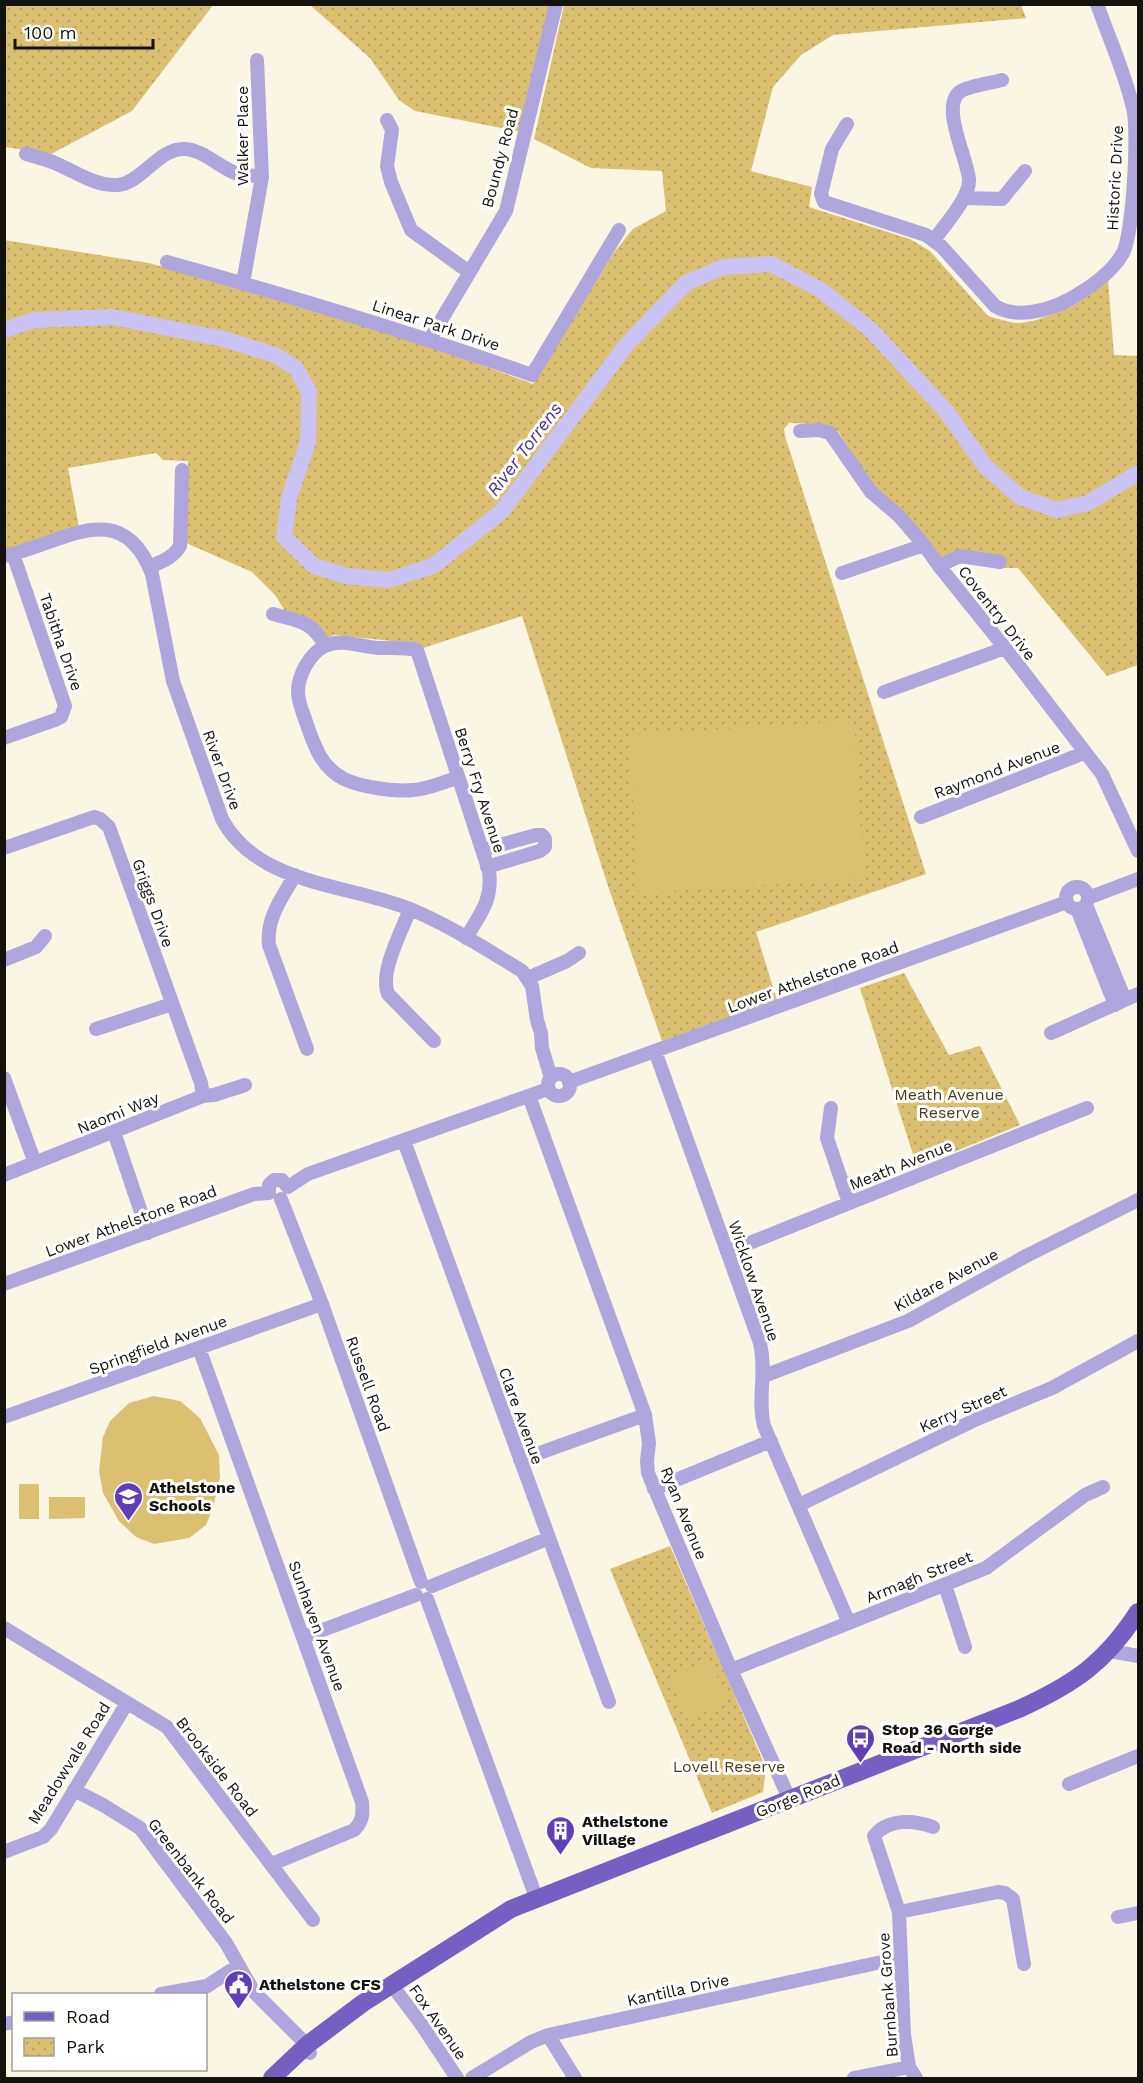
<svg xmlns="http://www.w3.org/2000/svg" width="1143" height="2083" viewBox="0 0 1143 2083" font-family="'Work Sans',sans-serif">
  <defs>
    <pattern id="park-dots" width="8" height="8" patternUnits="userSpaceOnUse" patternTransform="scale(1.5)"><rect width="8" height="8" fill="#dbc072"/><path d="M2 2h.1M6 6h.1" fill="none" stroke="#bba462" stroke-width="1.8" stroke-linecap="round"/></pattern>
  </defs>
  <rect width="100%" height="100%" fill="#fbf5e4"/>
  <path fill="url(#park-dots)" d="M5 5H213L132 111 51 154 5 147Z
    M310 5H549L522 132 415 111 399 100 370 58Z
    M564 5H1021L1026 18 833 35 801 55 773 87 751 171 812 187 809 207 910 239 930 251 988 316C998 319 1010 323 1020 323 1050 321 1084 297 1108 280L1114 355 1138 356V665L1107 676 1018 568H1000L943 559 872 485 838 431 814 424 789 423 784 429 785 436 926 874 756 932 777 1000 662 1041 608 886 522 616 423 648 411 643 334 635 327 638 287 614 275 595 252 572 186 543 188 461 163 460 156 453 68 468 79 527 5 551 4 240 149 263 416 341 533 384 615 251 633 229 666 211 662 171 591 168 534 139Z
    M904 973 949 1055 980 1046 1020 1125 917 1167 860 988Z
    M670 1546 766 1768 763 1792 712 1813 610 1569Z"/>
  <path fill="#dbc072" d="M854 721 864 879 639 893 629 735Z
    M154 1396 180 1401 200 1418 219 1455 220 1477 213 1508 206 1525 189 1538 154 1544 136 1537 119 1521 103 1493 99 1471 103 1437 110 1421 129 1403Z
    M19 1484H39V1519H19Z
    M49 1497H85V1518L49 1519Z
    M710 1661 728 1702 688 1720 669 1678Z"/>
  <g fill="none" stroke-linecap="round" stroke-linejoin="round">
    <path stroke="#c9c2f3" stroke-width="16" d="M4 330 34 320 112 317 224 339 275 355 296 368 309 392 308 442 289 498 284 537 314 566 346 576 389 580 433 566 502 511 627 344 686 283 723 267 771 264 821 290 871 330 946 411 985 466 1020 497 1057 510 1088 503 1138 473"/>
    <path stroke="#aea6dd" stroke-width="14" d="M387 120 392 130 387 166 391 182 411 230 469 272
      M847 124 832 149 821 194 824 202 926 235 941 246 995 306C1016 319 1047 311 1068 300 1089 288 1111 274 1123 253 1133 234 1139 129 1133 108 1125 73 1109 38 1097 4
      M26 154C36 157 47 159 57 164 76 172 95 186 117 185 141 184 159 147 185 149 203 150 218 166 235 173 243 176 254 175 262 177
      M964 198 1002 199 1025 171
      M934 240C944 226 970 197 969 180 968 159 939 105 961 91 970 86 991 83 1002 80
      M167 262C290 296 412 333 532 375L619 230
      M243 283 262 177 257 60
      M430 339 506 211 556 4
      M800 431 818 430 830 433 871 492 899 516 924 545 939 566 1005 648 1102 774 1138 851
      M4 556C61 545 121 493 152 574L173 681 222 819C257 885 348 884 410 909 449 925 486 949 522 971L532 986 537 1020 541 1033 542 1048 551 1078
      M939 566 960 556 1000 562
      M149 567C161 562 173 558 180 546L182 470
      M842 573 924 545
      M273 614C298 621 313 621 325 646 341 638 361 647 378 648 392 648 404 647 417 650L489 871C493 900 480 914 466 938
      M325 646C310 653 298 675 298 692 298 701 302 710 305 719 313 742 320 767 344 779 360 787 396 792 413 790 428 789 443 782 457 778
      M884 692 1005 648
      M4 738 55 720 61 717 65 706 13 554
      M921 817 1084 753
      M4 848 94 817 100 819 109 827 201 1083 203 1096
      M482 850 536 835H542L545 839V847L540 851 487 867
      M295 875C282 898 266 918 269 945L307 1049
      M1066 898a11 11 0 1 1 22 0a11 11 0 1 1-22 0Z
      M1088 898 1138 879
      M1086 905 1125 1000
      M410 909C402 931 379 972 388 994L434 1041
      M1077 909 1115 1005
      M4 960 36 947 45 936
      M528 978 567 961 579 953
      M96 1029 172 1004
      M1051 1033 1138 994
      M655 1051 760 1343C767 1373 757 1398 764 1426L849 1623
      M548 1085a11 11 0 1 1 22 0a11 11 0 1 1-22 0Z
      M4 1078 35 1163
      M569 1082 1067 902
      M529 1096 645 1415 649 1443 647 1461 648 1473 731 1670 789 1798
      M831 1108 827 1138 849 1203
      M114 1132 148 1233
      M404 1141 609 1702
      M4 1175 203 1096 214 1095 245 1085
      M288 1187 308 1174 548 1089
      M269 1193V1185L274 1180H282L288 1187
      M281 1199 322 1304 421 1582
      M727 1252 1087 1108
      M4 1284 254 1194 269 1193
      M199 1348 362 1802C363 1814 363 1821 354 1830L272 1864
      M764 1376 908 1321 1026 1256 1138 1200
      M4 1417 322 1304
      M520 1460 645 1415
      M654 1489 771 1441
      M799 1505 977 1419 1052 1388 1138 1341
      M945 1585 965 1647
      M432 1586 549 1538
      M427 1599 537 1900
      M4 1628 167 1727 313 1920
      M304 1637 416 1595
      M1110 1651 1138 1656
      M731 1670 986 1568 1085 1495 1103 1487
      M1069 1784 1138 1756
      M74 1790 103 1805 140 1828 226 1943 254 1992 307 2045 310 2053
      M4 1852 43 1837 51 1829 127 1703
      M899 1912 874 1836C888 1818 914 1820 933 1827
      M1118 1917 1138 1913
      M391 1984 419 2021 457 2078
      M161 1994 207 1986 238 1966
      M4 2024 14 2022
      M548 2035 575 2078
      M472 2078 531 2042 548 2035 900 1958
      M854 2078 909 2067
      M916 2078 909 2067 904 2035 899 1912 998 1892 1005 1893 1013 1899 1024 1964"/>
    <path stroke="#765fc2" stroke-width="18" d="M272 2078 307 2045 363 2003 511 1909 1019 1709C1074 1684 1105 1663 1138 1612"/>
  </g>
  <defs>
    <symbol id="school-pin" viewBox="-11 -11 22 30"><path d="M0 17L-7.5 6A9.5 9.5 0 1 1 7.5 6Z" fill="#613eb6" stroke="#fff"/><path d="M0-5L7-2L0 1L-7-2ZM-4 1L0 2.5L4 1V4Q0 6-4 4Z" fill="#fff"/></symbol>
    <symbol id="bus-pin" viewBox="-11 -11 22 30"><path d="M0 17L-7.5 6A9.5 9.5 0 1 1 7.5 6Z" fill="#613eb6" stroke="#fff"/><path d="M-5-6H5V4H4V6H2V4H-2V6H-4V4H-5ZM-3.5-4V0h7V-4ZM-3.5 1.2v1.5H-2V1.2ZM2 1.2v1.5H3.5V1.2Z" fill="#fff"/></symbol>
    <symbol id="building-pin" viewBox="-11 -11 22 30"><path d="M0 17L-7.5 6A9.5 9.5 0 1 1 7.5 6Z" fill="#613eb6" stroke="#fff"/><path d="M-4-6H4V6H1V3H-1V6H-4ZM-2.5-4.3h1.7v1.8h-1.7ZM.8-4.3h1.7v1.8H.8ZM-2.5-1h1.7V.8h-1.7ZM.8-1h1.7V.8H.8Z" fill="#fff"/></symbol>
    <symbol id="civic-pin" viewBox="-11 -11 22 30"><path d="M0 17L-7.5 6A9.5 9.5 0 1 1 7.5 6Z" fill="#613eb6" stroke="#fff"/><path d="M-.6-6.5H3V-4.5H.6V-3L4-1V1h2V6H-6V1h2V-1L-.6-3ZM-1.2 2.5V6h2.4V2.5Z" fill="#fff"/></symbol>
  </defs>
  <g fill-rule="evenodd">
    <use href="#school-pin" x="112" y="1480" width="33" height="45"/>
    <use href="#bus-pin" x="844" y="1722" width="33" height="45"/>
    <use href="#building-pin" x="544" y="1814" width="33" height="45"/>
    <use href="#civic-pin" x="222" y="1968" width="33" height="45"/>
  </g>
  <g text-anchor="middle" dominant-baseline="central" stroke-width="6" stroke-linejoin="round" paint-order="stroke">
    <g font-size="16" fill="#14120c" stroke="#fff">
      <text transform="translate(242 136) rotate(-90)">Walker Place</text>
      <text transform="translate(500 158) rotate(-75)">Boundy Road</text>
      <text transform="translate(1115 178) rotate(-87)">Historic Drive</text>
      <text transform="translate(436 325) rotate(18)">Linear Park Drive</text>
      <text transform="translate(997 613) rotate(52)">Coventry Drive</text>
      <text transform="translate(61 642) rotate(71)">Tabitha Drive</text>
      <text transform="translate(222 770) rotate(70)">River Drive</text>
      <text transform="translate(997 770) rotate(-21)">Raymond Avenue</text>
      <text transform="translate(480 790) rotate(72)">Berry Fry Avenue</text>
      <text transform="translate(153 903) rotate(70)">Griggs Drive</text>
      <text transform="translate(813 977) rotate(-20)">Lower Athelstone Road</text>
      <text transform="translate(118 1113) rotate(-22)">Naomi Way</text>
      <text transform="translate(901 1165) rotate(-22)">Meath Avenue</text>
      <text transform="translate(131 1221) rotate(-20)">Lower Athelstone Road</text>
      <text transform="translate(946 1280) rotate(-28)">Kildare Avenue</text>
      <text transform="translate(754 1281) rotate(71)">Wicklow Avenue</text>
      <text transform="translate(158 1345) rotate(-20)">Springfield Avenue</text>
      <text transform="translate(368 1384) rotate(70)">Russell Road</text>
      <text transform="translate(963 1409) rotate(-24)">Kerry Street</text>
      <text transform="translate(521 1416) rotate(70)">Clare Avenue</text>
      <text transform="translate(684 1513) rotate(68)">Ryan Avenue</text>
      <text transform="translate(919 1577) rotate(-22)">Armagh Street</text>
      <text transform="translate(317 1626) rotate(70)">Sunhaven Avenue</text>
      <text transform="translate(69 1763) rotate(-58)">Meadowvale Road</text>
      <text transform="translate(217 1767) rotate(52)">Brookside Road</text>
      <text transform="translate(798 1796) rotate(-22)">Gorge Road</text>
      <text transform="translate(191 1871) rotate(52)">Greenbank Road</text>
      <text transform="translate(678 1990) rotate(-12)">Kantilla Drive</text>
      <text transform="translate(888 1995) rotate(-94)">Burnbank Grove</text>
      <text transform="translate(438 2022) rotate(55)">Fox Avenue</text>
    </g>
    <g font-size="16" fill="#493c16" stroke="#fff">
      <text x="949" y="1094">Meath Avenue<tspan x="949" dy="18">Reserve</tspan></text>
      <text x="729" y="1766">Lovell Reserve</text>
    </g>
    <g font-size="16" font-weight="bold" fill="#14120c" stroke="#fff" text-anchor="start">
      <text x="149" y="1487">Athelstone<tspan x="149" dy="18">Schools</tspan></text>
      <text x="882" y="1729">Stop 36 Gorge<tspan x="882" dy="18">Road - North side</tspan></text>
      <text x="582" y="1821">Athelstone<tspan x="582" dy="18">Village</tspan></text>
      <text x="259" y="1984">Athelstone CFS</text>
    </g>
    <g font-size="18" font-style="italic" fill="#482d89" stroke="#fff">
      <text transform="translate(524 449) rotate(-53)">River Torrens</text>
    </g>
  </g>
  <rect width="1143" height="2083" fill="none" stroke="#14120c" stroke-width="12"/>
  <rect x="12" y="1993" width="195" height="78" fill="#ffffff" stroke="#a1a09e" stroke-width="1.5"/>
  <rect x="24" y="2012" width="30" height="9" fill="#765fc2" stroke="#a1a09e" stroke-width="1.5"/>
  <text x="66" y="2023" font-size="18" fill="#14120c">Road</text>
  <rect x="24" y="2038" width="30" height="18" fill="url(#park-dots)" stroke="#a1a09e" stroke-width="1.5"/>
  <text x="66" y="2053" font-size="18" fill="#14120c">Park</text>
  <path d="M15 39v9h138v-9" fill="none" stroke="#14120c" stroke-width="3"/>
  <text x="24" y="39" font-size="18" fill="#14120c" stroke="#ffffff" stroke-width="4.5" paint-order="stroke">100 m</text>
</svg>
